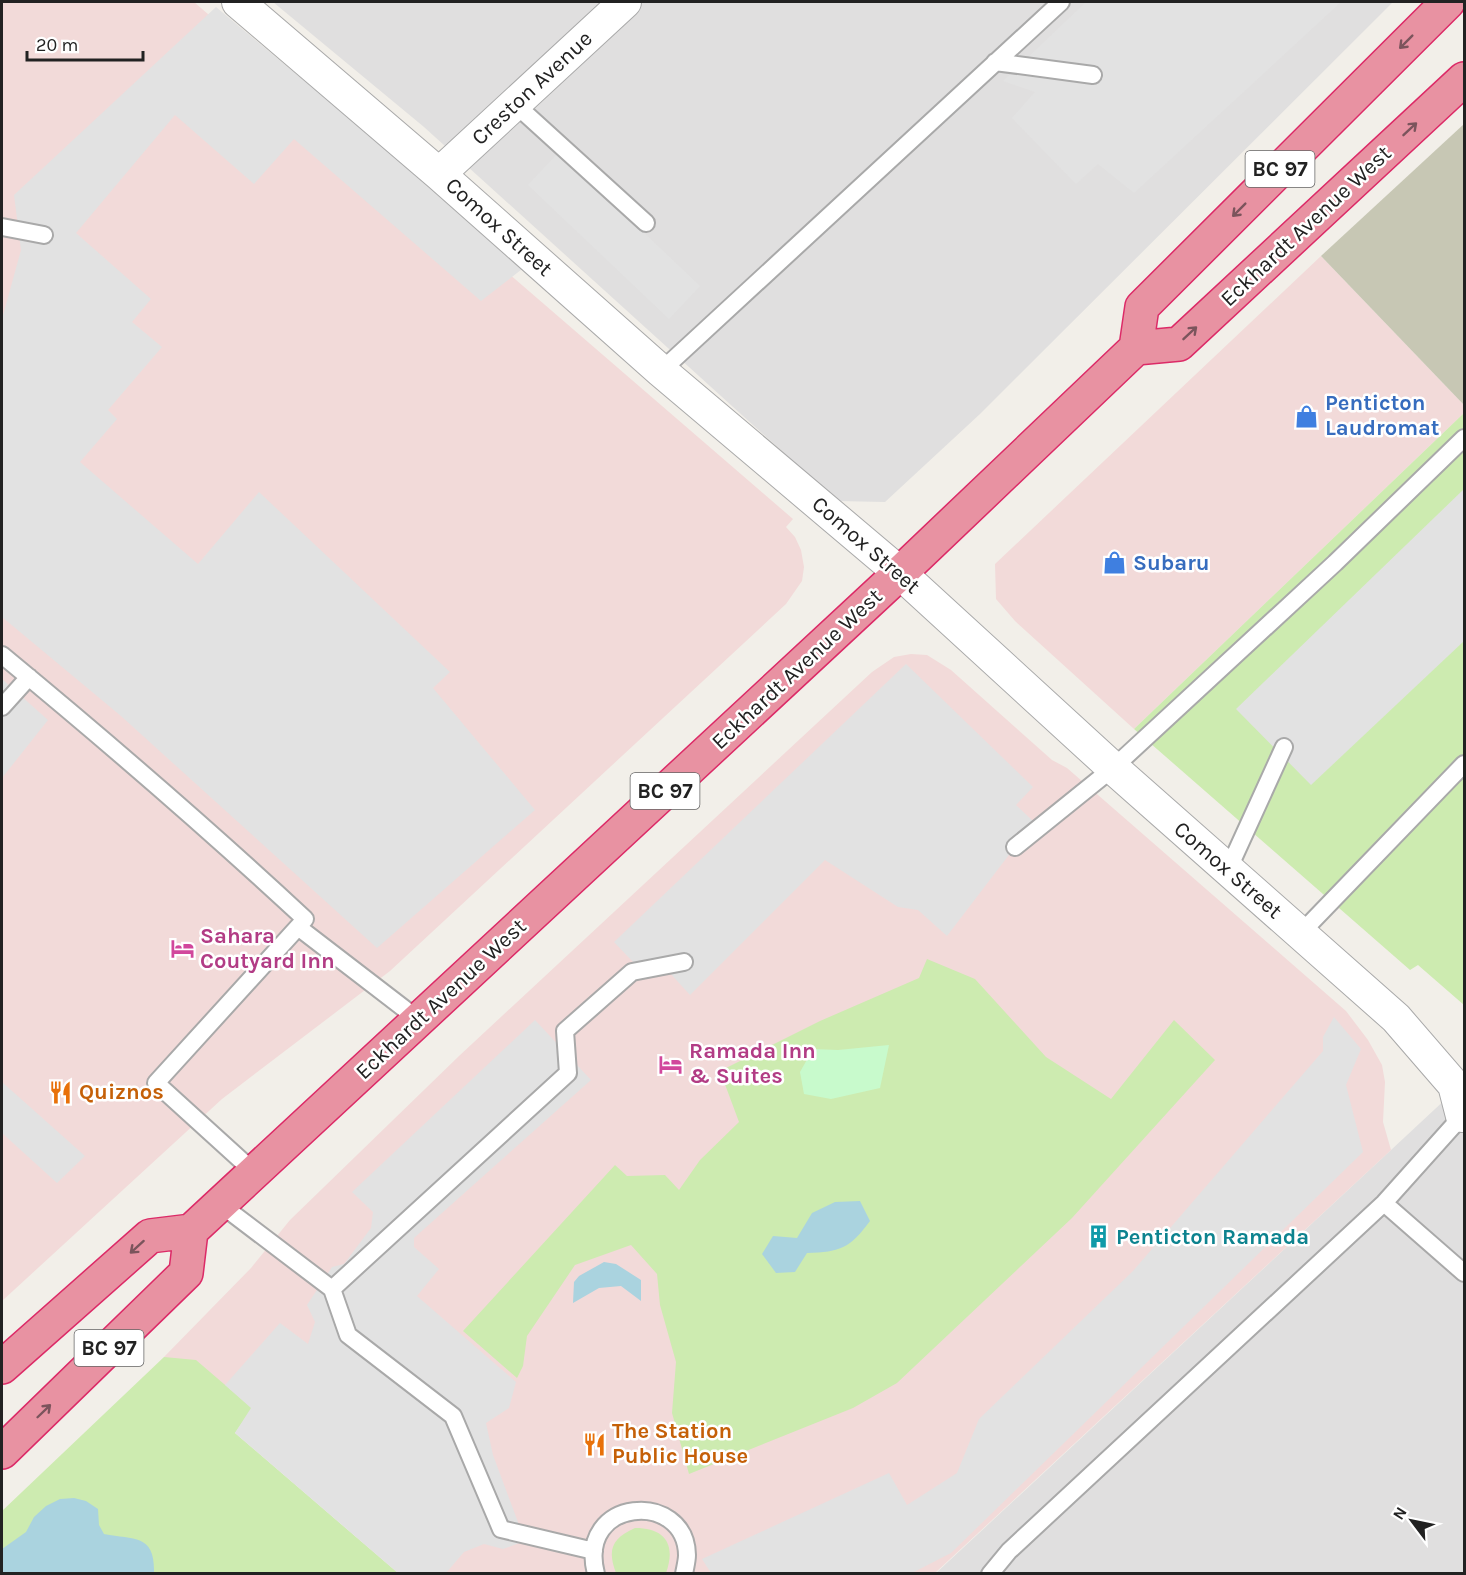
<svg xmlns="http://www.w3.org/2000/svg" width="1466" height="1575" viewBox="0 0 1466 1575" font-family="Karla,sans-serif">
  <rect width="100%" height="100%" fill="#f2efe9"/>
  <path fill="#e0dfdf" d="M273 2H1393L980 414 885 502 837 501 424 127Z
    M1464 1082V1573L935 1574 1391 1150Z"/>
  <path fill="#f2dad9" d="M2 2H194L793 519 786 527 795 537 801 550 804 567 802 581 786 604 390 971 222 1099 2 1301Z
    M1321 256 1464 405V413L1134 729 1015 621 996 599 995 564Z
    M911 654 927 655 951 670 1052 760 1067 768 1346 1011 1368 1040 1382 1065 1385 1082 1383 1122 1391 1150 935 1573H398L164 1357 251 1268 290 1220 459 1056 872 672 894 657Z"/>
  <path fill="#c7c7b4" d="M1464 124V405L1321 256Z"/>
  <path fill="#cdebb0" d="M1464 413V1005L1418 965 1410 970 1134 729Z
    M927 959 975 979 1046 1057 1111 1099 1174 1020 1215 1060 1072 1218 897 1383 853 1408 689 1474 672 1413 676 1362 660 1305 657 1274 631 1245 575 1265 527 1336 523 1366 517 1378 463 1331 615 1165 627 1176 665 1175 679 1190 700 1160 739 1122 720 1071 820 1021 919 978Z
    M164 1357 196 1360 252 1408 235 1433 398 1573 2 1574V1511Z
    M635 1528C666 1528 676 1545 666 1573H616C607 1550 612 1538 635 1528Z"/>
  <path fill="#c8facc" d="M889 1045 880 1088 831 1099 804 1094 800 1072 813 1049 838 1050Z"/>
  <path fill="#e2e2e2" d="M1086 2H1341L1134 193 1098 164 1076 184 1012 118 1035 92 1003 81Z
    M216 7 526 266 481 301 294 139 254 184 175 115 76 233 151 299 132 322 162 347 108 410 117 419 80 462 198 564 259 492 450 672 433 688 535 810 377 948 121 716 2 617V319L21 250 14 195Z
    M559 152 700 286 669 319 528 185Z
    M1464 489V641L1311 785 1236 709Z
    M906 664 1033 787 1016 805 1034 822 947 936 918 910 898 907 825 860 690 995 659 961 634 963 614 942Z
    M2 679 48 720 2 778Z
    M1334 1017 1361 1049 1346 1085 1363 1152 951 1553 912 1573H711L702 1559 889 1473 907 1505 957 1473 979 1419 1133 1271 1323 1051V1037Z
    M535 1020 591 1080 414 1238V1247L439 1269 417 1296 516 1382 509 1408 486 1423 493 1455 525 1541 503 1549 484 1544 464 1552 446 1573H398L235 1433 251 1408 225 1385 280 1323 308 1344 315 1322 307 1305 332 1267 344 1264 371 1228 373 1212 352 1192Z
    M2 1082 85 1156 57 1183 2 1133Z"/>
  <path fill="#aad3df" d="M860 1201 870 1221C850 1248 841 1252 807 1253L795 1272 776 1273 762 1254 773 1236 797 1238 812 1213 835 1202Z
    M604 1262 616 1264 641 1280V1301L621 1286 599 1288 573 1303 574 1282 579 1276Z
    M74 1498 86 1501 98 1509 99 1525 104 1534C135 1540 155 1534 154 1573H2V1549L26 1532 34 1517 46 1506 60 1499Z"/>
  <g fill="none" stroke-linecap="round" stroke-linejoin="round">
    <defs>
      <path id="lane" d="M995 62 1093 75
        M515 104 646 223
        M2 227 44 235
        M661 371 1061 2
        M2 655C105 740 207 828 305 919L298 927
        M2 707 29 677
        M1015 847 1113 768 1335 563 1464 438
        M1228 870 1284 747
        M1300 934 1464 764
        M254 1172 156 1083 298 927 419 1020
        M1384 1203 1464 1273
        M220 1204 332 1289 348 1335 453 1416 501 1529 594 1551
        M332 1289 568 1073 565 1031 632 972 684 962
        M596 1574C576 1497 686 1490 687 1555 687 1561 685 1568 684 1574
        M990 1574 1009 1551 1384 1203 1462 1116"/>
      <path id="street" d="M238 2 439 174 661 371 900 573 1113 768 1396 1018 1454 1085 1462 1116
        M439 174 625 2"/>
      <path id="highway" d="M1136 348 1142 307 1448 2
        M2 1367 150 1236 191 1231 900 573 1136 348 1179 344 1464 79
        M2 1452 186 1273 191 1231"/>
    </defs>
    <use href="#lane" stroke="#a9a9a9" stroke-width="20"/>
    <use href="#street" stroke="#a9a9a9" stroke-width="34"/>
    <use href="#highway" stroke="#dc2a67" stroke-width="36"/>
    <use href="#lane" stroke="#fff" stroke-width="16"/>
    <use href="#street" stroke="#fff" stroke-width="32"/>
    <use href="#highway" stroke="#e892a2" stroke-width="33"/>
  </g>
  <defs><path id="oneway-shaft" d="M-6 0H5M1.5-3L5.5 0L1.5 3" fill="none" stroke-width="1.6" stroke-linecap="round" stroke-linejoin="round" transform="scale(1.5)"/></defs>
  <g stroke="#7b545c">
    <use href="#oneway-shaft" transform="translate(1406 42) rotate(135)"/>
    <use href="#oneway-shaft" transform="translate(1410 129) rotate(-43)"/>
    <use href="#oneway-shaft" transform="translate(1239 210) rotate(135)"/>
    <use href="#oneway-shaft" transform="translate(1190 333) rotate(-43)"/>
    <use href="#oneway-shaft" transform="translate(137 1247) rotate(138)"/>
    <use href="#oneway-shaft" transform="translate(44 1411) rotate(-44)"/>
  </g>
  <defs>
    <symbol id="shop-bare" viewBox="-9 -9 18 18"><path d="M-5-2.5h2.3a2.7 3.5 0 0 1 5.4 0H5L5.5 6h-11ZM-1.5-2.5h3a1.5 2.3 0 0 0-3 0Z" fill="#3f7fe0" stroke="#fff" stroke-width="2.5" paint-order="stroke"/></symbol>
    <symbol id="hotel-bare" viewBox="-9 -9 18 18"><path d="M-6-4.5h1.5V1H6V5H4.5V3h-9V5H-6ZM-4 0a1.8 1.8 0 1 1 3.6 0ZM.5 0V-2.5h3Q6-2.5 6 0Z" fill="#d1479c" stroke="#fff" stroke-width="2.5" paint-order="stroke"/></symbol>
    <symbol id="restaurant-bare" viewBox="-9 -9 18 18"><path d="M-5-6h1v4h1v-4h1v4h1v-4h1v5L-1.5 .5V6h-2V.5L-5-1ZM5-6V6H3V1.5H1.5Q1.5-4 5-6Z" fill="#e8710a" stroke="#fff" stroke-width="2.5" paint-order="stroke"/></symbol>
    <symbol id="building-bare" viewBox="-9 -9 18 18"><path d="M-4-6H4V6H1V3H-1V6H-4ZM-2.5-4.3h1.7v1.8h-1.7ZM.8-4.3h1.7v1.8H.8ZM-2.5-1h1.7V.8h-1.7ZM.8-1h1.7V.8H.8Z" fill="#0f9aa8" stroke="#fff" stroke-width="2.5" paint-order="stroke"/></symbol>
  </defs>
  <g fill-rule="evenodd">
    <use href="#shop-bare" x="1290" y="400" width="33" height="33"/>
    <use href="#shop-bare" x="1098" y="546" width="33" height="33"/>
    <use href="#hotel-bare" x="166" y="932" width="33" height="33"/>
    <use href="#hotel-bare" x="654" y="1048" width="33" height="33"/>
    <use href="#restaurant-bare" x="44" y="1076" width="33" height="33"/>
    <use href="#building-bare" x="1082" y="1220" width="33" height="33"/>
    <use href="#restaurant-bare" x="578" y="1428" width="33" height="33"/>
  </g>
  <g text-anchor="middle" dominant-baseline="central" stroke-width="5" stroke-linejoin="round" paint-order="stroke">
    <g fill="#fff" stroke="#646464" stroke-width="1.5">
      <rect x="1245.5" y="151" width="69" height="36" rx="4.5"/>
      <rect x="630.5" y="773" width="69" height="36" rx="4.5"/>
      <rect x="74.5" y="1330" width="69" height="36" rx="4.5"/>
    </g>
    <g font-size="21" font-weight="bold" fill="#222">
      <text x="1280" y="169">BC 97</text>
      <text x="665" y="791">BC 97</text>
      <text x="109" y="1348">BC 97</text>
    </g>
    <g font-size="22" fill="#222" stroke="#fff">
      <text transform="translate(532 88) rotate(-43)">Creston Avenue</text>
      <text transform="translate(1306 226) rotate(-43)">Eckhardt Avenue West</text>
      <text transform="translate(499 227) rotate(42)">Comox Street</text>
      <text transform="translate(866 545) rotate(41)">Comox Street</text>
      <text transform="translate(797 669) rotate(-43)">Eckhardt Avenue West</text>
      <text transform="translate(1228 870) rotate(41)">Comox Street</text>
      <text transform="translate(441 999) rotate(-43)">Eckhardt Avenue West</text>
    </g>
    <g font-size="22" font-weight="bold" fill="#366cbe" stroke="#fff" text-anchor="start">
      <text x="1325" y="403">Penticton<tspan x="1325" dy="25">Laudromat</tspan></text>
      <text x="1133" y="563">Subaru</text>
    </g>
    <g font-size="22" font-weight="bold" fill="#b23c85" stroke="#fff" text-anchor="start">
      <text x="200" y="936">Sahara<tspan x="200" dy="25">Coutyard Inn</tspan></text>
      <text x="689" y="1051">Ramada Inn<tspan x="689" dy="25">&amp; Suites</tspan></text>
    </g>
    <g font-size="22" font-weight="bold" fill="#c56008" stroke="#fff" text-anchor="start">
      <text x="79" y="1092">Quiznos</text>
      <text x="612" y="1431">The Station<tspan x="612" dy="25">Public House</tspan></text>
    </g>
    <g font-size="22" font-weight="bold" fill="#0d838f" stroke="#fff" text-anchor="start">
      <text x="1116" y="1237">Penticton Ramada</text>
    </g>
  </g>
  <rect width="1466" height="1575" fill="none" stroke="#222222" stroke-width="6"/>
  <g transform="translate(1412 1521) rotate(302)" stroke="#ffffff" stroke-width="4.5" paint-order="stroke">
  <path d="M0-4.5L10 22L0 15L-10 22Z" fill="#222222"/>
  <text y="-9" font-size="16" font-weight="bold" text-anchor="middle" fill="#222222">N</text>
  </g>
  <path d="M27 51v9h116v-9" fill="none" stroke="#222222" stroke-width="3"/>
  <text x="36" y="51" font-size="18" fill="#222222" stroke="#ffffff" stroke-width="4.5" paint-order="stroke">20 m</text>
</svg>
